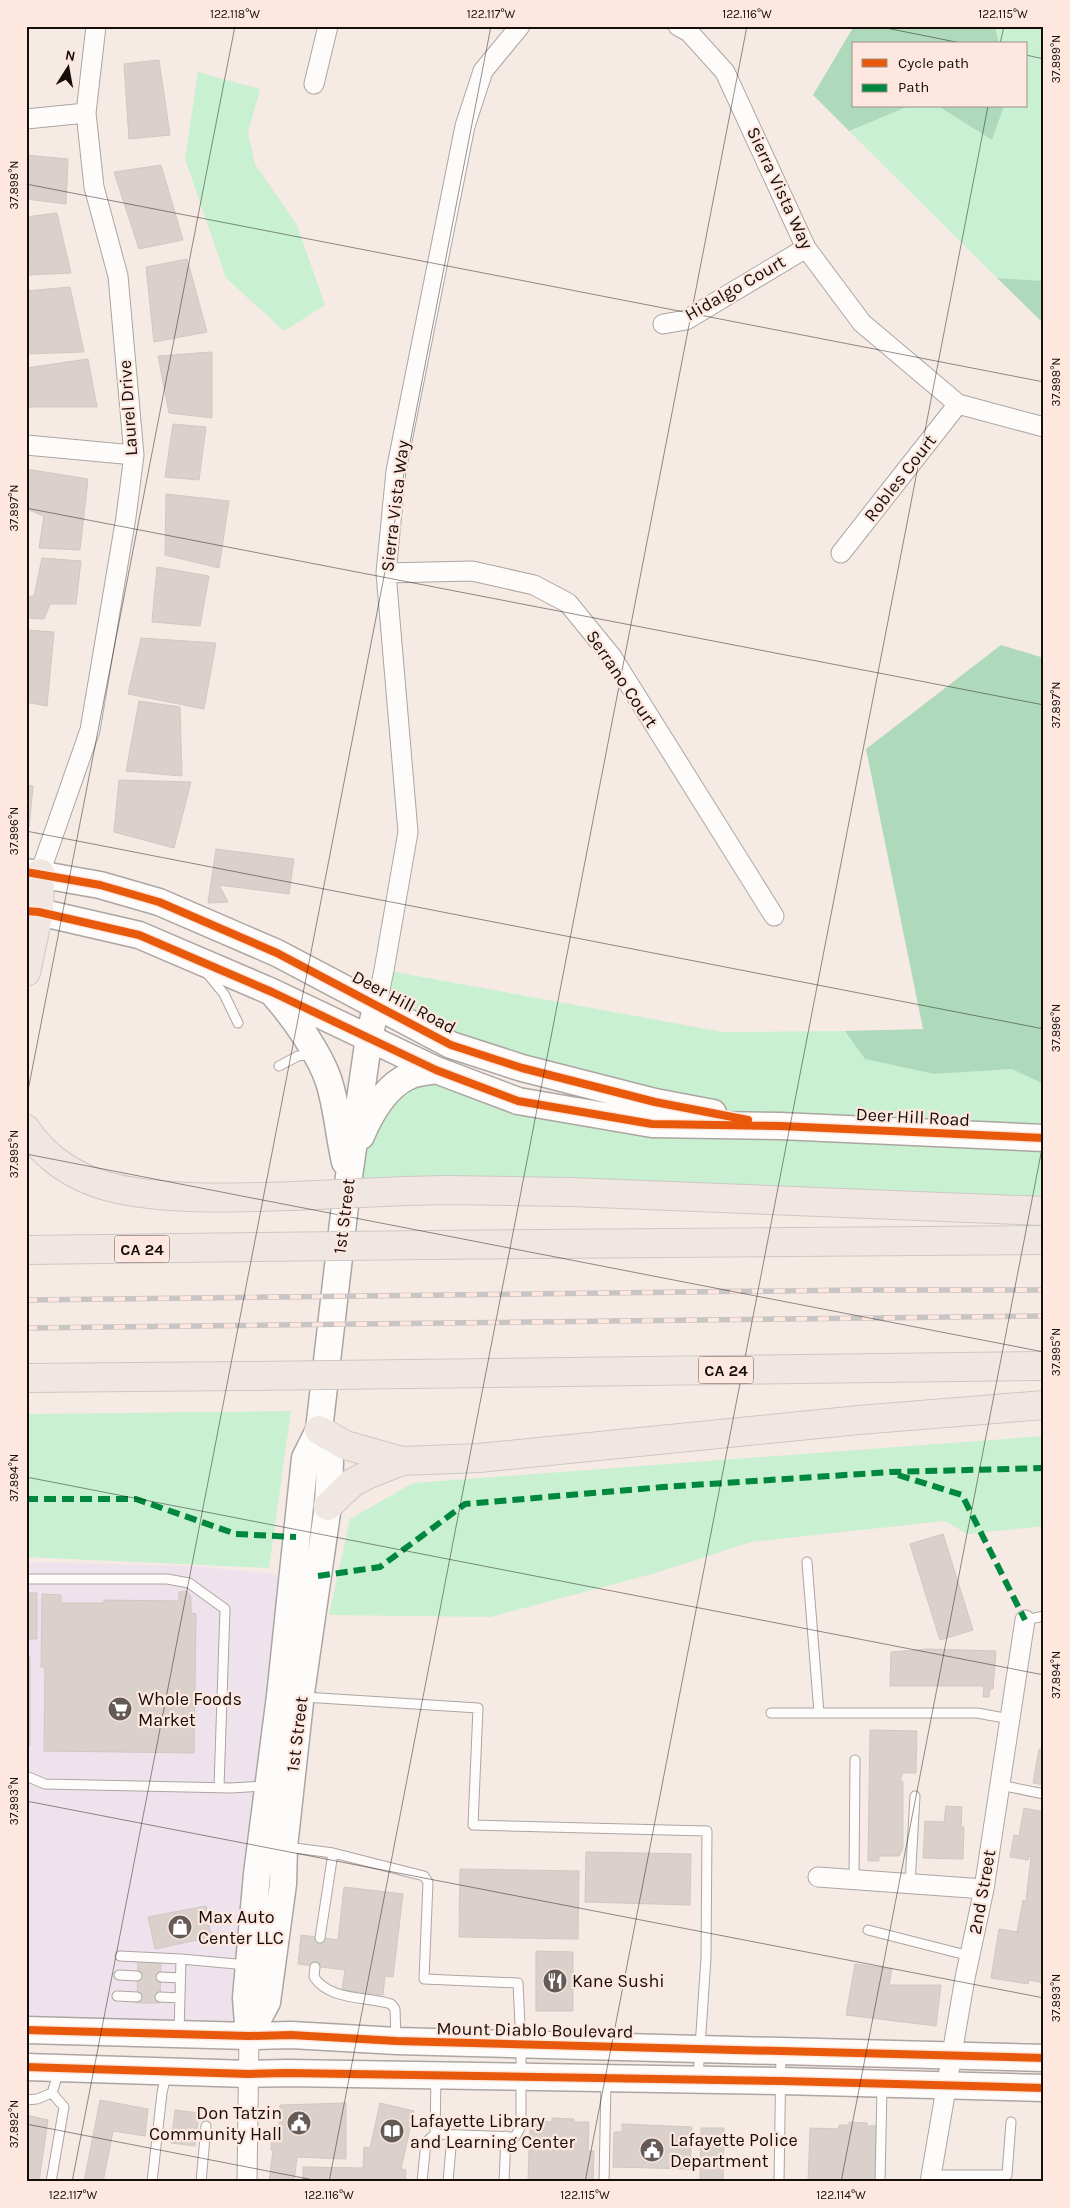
<svg xmlns="http://www.w3.org/2000/svg" width="1070" height="2208" viewBox="0 0 1070 2208" font-family="Karla,sans-serif">
  <rect width="100%" height="100%" fill="#f6eae5"/>
  <path fill="#eee3ec" d="M26 1562 191 1566 283 1575 232 2041 26 2032Z"/>
  <path fill="#c8f0d1" d="M995 26H1044V281L997 278 849 131 909 106H938L992 140 1004 106H1026V44H999Z
    M198 72 260 89 248 133 255 164 297 225 325 305 284 331 226 278 185 159Z
    M384 970 723 1032 845 1031 866 1059 934 1074 1012 1069 1044 1084V1198L551 1177H423L349 1180 351 1160 409 1076 518 1101 776 1126 522 1068 377 1004Z
    M291 1411 269 1568 26 1557V1414Z
    M1044 1436V1526L968 1534 944 1521 751 1542 652 1574 490 1617 329 1615 350 1519 413 1483Z"/>
  <path fill="#aed9ba" d="M854 26H995L999 44H854V106H909L849 131 813 95Z
    M938 106H1004L992 140Z
    M997 278 1044 281V324Z
    M1001 645 1044 658V1084L1012 1069 934 1074 865 1059 845 1031 923 1029 866 749Z"/>
  <path fill="#dad1cd" stroke="#d1c7c3" d="M159 60 170 135 129 139 124 64Z
    M26 155 68 159 66 204 26 199Z
    M161 165 183 240 139 249 114 172Z
    M57 213 71 273 28 275 29 259H26V217Z
    M187 259 207 332 154 342 146 267Z
    M70 287 84 352 26 354V320L29 319 26 291Z
    M212 352V418L169 413 158 356Z
    M88 359 97 407H26V368Z
    M173 424 206 427 199 480 165 477Z
    M26 469 88 479 80 550 39 548 44 516 26 509Z
    M166 494 229 501 219 568 165 555Z
    M42 558 81 561 76 604H50L44 619 26 618V597L34 596Z
    M157 567 209 576 200 626 152 622Z
    M26 630 54 632 47 706 26 702Z
    M141 638 216 643 204 709 128 694Z
    M139 701 180 707 182 776 126 771Z
    M119 780 191 782 174 848 114 832Z
    M26 785 33 786 29 828H26Z
    M216 849 294 859 289 894 219 885 228 902 208 903Z
    M943 1534 973 1630 940 1640 910 1544Z
    M187 1591 191 1597V1613L196 1614 194 1753 44 1751 45 1667H41L42 1594 61 1595V1603H104V1600L179 1601V1592Z
    M26 1593H37V1639H26Z
    M928 1649 996 1651 993 1689H990L989 1697H983L984 1686H890L891 1652Z
    M26 1657H30V1745H26Z
    M870 1730 917 1731 916 1773H903L900 1780 903 1782V1848L899 1856H879V1861H868Z
    M1039 1749 1044 1750V1785L1033 1783Z
    M946 1806 962 1807 961 1827H964L963 1859 923 1858 925 1821 944 1822Z
    M1024 1808 1044 1812V1983L1029 1980 1028 1984 991 1978 999 1929 1018 1932V1934L1021 1935 1022 1933 1017 1932 1023 1900 1026 1901 1031 1857 1029 1856 1028 1860 1010 1857 1014 1835 1019 1836Z
    M586 1852 691 1854 690 1905 585 1902Z
    M460 1869 579 1871 578 1939 459 1937Z
    M344 1887 403 1894 393 1977 385 1976 383 1995 342 1990 345 1970 298 1964 301 1935 338 1940Z
    M206 1906 211 1937 155 1949 148 1917Z
    M26 1919H27V2000H26Z
    M536 1951 573 1952V2011H536Z
    M138 1961H161L160 2003H137Z
    M855 1964 892 1969 889 1985H941L936 2026 846 2015Z
    M100 2100 148 2109 145 2136 113 2131 103 2182H84Z
    M346 2103V2159L297 2157 294 2182H269L273 2150H271L272 2127 279 2128 280 2105Z
    M380 2103 414 2111 401 2169 406 2170 405 2182H303V2167L363 2168 364 2147 370 2148Z
    M175 2110 199 2113 195 2146 171 2143Z
    M26 2115 48 2120 39 2182H26Z
    M552 2118 574 2119V2122H589L588 2151H594L593 2182H528L529 2149H532L533 2138H530V2124H534V2121L552 2122Z
    M849 2122 867 2123V2126H877L876 2148H879L877 2182H808L810 2128 838 2129 839 2125H849Z
    M622 2124 692 2127 690 2169 613 2167 614 2132H622Z
    M701 2128H724L723 2182H700Z"/>
  <g fill="none" stroke-linecap="round" stroke-linejoin="round">
    <defs>
      <path id="lane" d="M207 973 224 994 238 1023
        M279 1066 298 1056 314 1054
        M807 1562 819 1713
        M26 1579H167L189 1583 225 1609 219 1787
        M1025 1620 1044 1616
        M304 1697 478 1708 473 1825 707 1831 706 1958 698 2077
        M771 1713H977L1010 1719
        M26 1776 45 1784 231 1788 265 1786
        M1000 1785 1044 1794
        M287 1847 333 1853 424 1876 428 1882 424 1979 518 1983 521 2045V2126L515 2137 435 2134 426 2142 422 2182
        M854 1879 855 1760
        M910 1884 915 1796
        M868 1930 970 1956
        M320 1938 333 1853
        M120 1956 181 1959
        M315 1967 314 1977C330 2001 366 1996 391 2004L395 2009 396 2039
        M119 1975 137 1976
        M161 1977 180 1978
        M117 1996 137 1997
        M160 1997 180 1998
        M179 2033 181 1959 247 1965
        M26 2100 37 2099 52 2093 59 2071
        M435 2134 436 2077
        M931 2175H1007L1011 2122
        M51 2182 64 2107 52 2093
        M152 2182 162 2093 166 2074
        M201 2182 206 2126
        M448 2182 452 2135
        M504 2182 506 2136
        M604 2182 606 2081
        M779 2182 781 2052
        M880 2182 882 2087"/>
      <path id="street" d="M678 26 689 32 725 72 806 248 862 323 958 404 1044 427
        M314 84 328 26
        M26 119 86 113
        M663 324 686 320 806 248
        M26 445 134 455
        M841 553 958 404
        M386 573 472 571 534 585 568 603 612 657 774 916
        M40 873 90 730 126 517 134 455 118 276 94 187 86 113 96 26
        M377 1004 384 970 408 832 386 573 396 471 465 126 483 71 520 26
        M818 1877 984 1889
        M247 2182 249 2036
        M930 2182 965 1978 984 1889 1025 1620"/>
      <path id="secondary" d="M26 872 100 885 159 902 277 953 451 1045 522 1068 655 1102 713 1113
        M26 911 39 912 139 935 272 992 436 1070 518 1101 652 1124 780 1126 1044 1138
        M275 996C294 1017 321 1056 329 1082 337 1107 339 1136 345 1162
        M361 1136C370 1114 386 1086 409 1076 417 1072 428 1072 436 1070
        M26 2030 249 2036 291 2035 397 2041 1044 2058
        M249 2036 246 1998 257 1874 280 1696 305 1458 319 1430 346 1197 369 1037 377 1004
        M249 2036 267 2002 283 1884 284 1847 301 1693 328 1506 330 1463 319 1430
        M26 2067 249 2074 287 2073 782 2081 1044 2088"/>
      <path id="highway" d="M26 972 39 912 40 873
        M26 1129C44 1157 74 1177 106 1186 161 1201 236 1198 293 1196
        M406 1191 446 1190 571 1192 1044 1211
        M428 1245 1044 1240
        M26 1250 257 1247
        M407 1374 1044 1366
        M26 1378 245 1376
        M319 1430 345 1445 402 1461
        M328 1506 352 1483 369 1474 402 1461 479 1458 859 1420 1044 1405"/>
    </defs>
    <use href="#lane" stroke="#ada5a1" stroke-width="11"/>
    <use href="#street" stroke="#ada5a1" stroke-width="21"/>
    <use href="#secondary" stroke="#ada5a1" stroke-width="29"/>
    <use href="#highway" stroke="#cdc8c5" stroke-width="30"/>
    <use href="#lane" stroke="#fefcfb" stroke-width="9"/>
    <use href="#street" stroke="#fefcfb" stroke-width="19"/>
    <use href="#secondary" stroke="#fefcfb" stroke-width="26"/>
    <use href="#highway" stroke="#f0e7e2" stroke-width="28"/>
    <defs>
      <path id="rail" d="M26 1300 856 1290H1044
        M26 1328 1044 1316"/>
    </defs>
    <use href="#rail" stroke="#c9c5c4" stroke-width="5.5"/>
    <use href="#rail" stroke="#fde7de" stroke-width="4" stroke-dasharray="11" stroke-linecap="butt"/>
    <defs>
      <path id="highway-bridge" d="M293 1196 406 1191
        M257 1247 428 1245
        M245 1376 407 1374"/>
    </defs>
    <use href="#highway-bridge" stroke="#cdc8c5" stroke-width="30" stroke-linecap="butt"/>
    <use href="#highway-bridge" stroke="#f0e7e2" stroke-width="28"/>
    <path stroke="#00873e" stroke-width="6" stroke-dasharray="12 6" stroke-linecap="butt" d="M898 1475 962 1495 1025 1620
      M26 1499H136L236 1534 296 1537
      M318 1576 380 1567 465 1504 663 1487 891 1472 1044 1468"/>
    <defs>
      <path id="cycleway" d="M26 872 100 885 159 902 277 953 451 1045 522 1068 655 1102 748 1120
        M26 911 39 912 139 935 272 992 436 1070 518 1101 652 1124 780 1126 1044 1138
        M26 2030 249 2036 291 2035 397 2041 1044 2058
        M26 2067 249 2074 287 2073 782 2081 1044 2088"/>
    </defs>
    <use href="#cycleway" stroke="#fde7de" stroke-width="11"/>
    <use href="#cycleway" stroke="#e8590c" stroke-width="8"/>
  </g>
  <path fill="none" stroke="#150e0b" stroke-width="1" stroke-opacity="0.45" d="M876 26 966 44M1000 44 1004 26M1026 55 1044 59M26 184 1044 382M26 508 1044 705M26 831 1044 1029M26 1101 235 26M26 1154 1044 1352M26 1477 1044 1675M26 1801 1044 1998M26 2124 324 2182M72 2182 491 26M329 2182 747 26M585 2182 988 106M841 2182 1044 1138"/>
  <defs>
    <symbol id="supermarket-disc" viewBox="-11 -11 22 22"><circle r="9.5" fill="#645b57" stroke="#fde7de"/><path d="M-6-5.5h2.5l.6 2H6L4.5 2H-2.5L-4.4-4H-6ZM-1.5 3.2a1.3 1.3 0 1 0 .1 0ZM3 3.2a1.3 1.3 0 1 0 .1 0Z" fill="#fff"/></symbol>
    <symbol id="shop-disc" viewBox="-11 -11 22 22"><circle r="9.5" fill="#645b57" stroke="#fde7de"/><path d="M-5-2.5h2.3a2.7 3.5 0 0 1 5.4 0H5L5.5 6h-11ZM-1.5-2.5h3a1.5 2.3 0 0 0-3 0Z" fill="#fff"/></symbol>
    <symbol id="restaurant-disc" viewBox="-11 -11 22 22"><circle r="9.5" fill="#645b57" stroke="#fde7de"/><path d="M-5-6h1v4h1v-4h1v4h1v-4h1v5L-1.5 .5V6h-2V.5L-5-1ZM5-6V6H3V1.5H1.5Q1.5-4 5-6Z" fill="#fff"/></symbol>
    <symbol id="civic-disc" viewBox="-11 -11 22 22"><circle r="9.5" fill="#645b57" stroke="#fde7de"/><path d="M-.6-6.5H3V-4.5H.6V-3L4-1V1h2V6H-6V1h2V-1L-.6-3ZM-1.2 2.5V6h2.4V2.5Z" fill="#fff"/></symbol>
    <symbol id="library-disc" viewBox="-11 -11 22 22"><circle r="9.5" fill="#645b57" stroke="#fde7de"/><path d="M-6-4Q-3-5.5-.7-3.5V5Q-3 3-6 4ZM6-4Q3-5.5 .7-3.5V5Q3 3 6 4Z" fill="#fff"/></symbol>
  </defs>
  <g fill-rule="evenodd">
    <use href="#supermarket-disc" x="106" y="1695" width="28" height="28"/>
    <use href="#shop-disc" x="166" y="1913" width="28" height="28"/>
    <use href="#restaurant-disc" x="541" y="1967" width="28" height="28"/>
    <use href="#civic-disc" x="285" y="2109" width="28" height="28"/>
    <use href="#library-disc" x="378" y="2117" width="28" height="28"/>
    <use href="#civic-disc" x="638" y="2136" width="28" height="28"/>
  </g>
  <g text-anchor="middle" dominant-baseline="central" stroke-width="4.5" stroke-linejoin="round" paint-order="stroke">
    <g fill="#fde7de" stroke="#5b4f4a" stroke-width="1">
      <rect x="114.5" y="1235.5" width="55" height="27" rx="4"/>
      <rect x="698.5" y="1356.5" width="55" height="27" rx="4"/>
    </g>
    <g font-size="16" font-weight="bold" fill="#150e0b">
      <text x="142" y="1249">CA 24</text>
      <text x="726" y="1370">CA 24</text>
    </g>
    <g font-size="18" fill="#150e0b" stroke="#fde7de">
      <text transform="translate(780 188) rotate(65)">Sierra Vista Way</text>
      <text transform="translate(735 288) rotate(-30)">Hidalgo Court</text>
      <text transform="translate(128 408) rotate(-94)">Laurel Drive</text>
      <text transform="translate(900 478) rotate(-52)">Robles Court</text>
      <text transform="translate(395 506) rotate(-83)">Sierra Vista Way</text>
      <text transform="translate(622 679) rotate(56)">Serrano Court</text>
      <text transform="translate(404 1002) rotate(28)">Deer Hill Road</text>
      <text transform="translate(913 1117) rotate(3)">Deer Hill Road</text>
      <text transform="translate(344 1216) rotate(-83)">1st Street</text>
      <text transform="translate(297 1734) rotate(-83)">1st Street</text>
      <text transform="translate(982 1892) rotate(-80)">2nd Street</text>
      <text transform="translate(535 2030) rotate(1)">Mount Diablo Boulevard</text>
    </g>
    <g font-size="18" fill="#150e0b" stroke="#fde7de" text-anchor="start">
      <text x="138" y="1699">Whole Foods<tspan x="138" dy="21">Market</tspan></text>
      <text x="198" y="1917">Max Auto<tspan x="198" dy="21">Center LLC</tspan></text>
      <text x="572" y="1981">Kane Sushi</text>
      <text x="282" y="2113" text-anchor="end">Don Tatzin<tspan x="282" dy="21">Community Hall</tspan></text>
      <text x="410" y="2121">Lafayette Library<tspan x="410" dy="21">and Learning Center</tspan></text>
      <text x="670" y="2140">Lafayette Police<tspan x="670" dy="21">Department</tspan></text>
    </g>
  </g>
  <rect width="1070" height="2208" fill="none" stroke="#fde7de" stroke-width="55"/>
  <rect x="852" y="42" width="175" height="65" fill="#fde7de" stroke="#a0908a"/>
  <rect x="862" y="59" width="25" height="8" fill="#e8590c" stroke="#a0908a"/>
  <text x="898" y="68" font-size="15" fill="#150e0b">Cycle path</text>
  <rect x="862" y="84" width="25" height="8" fill="#00873e" stroke="#a0908a"/>
  <text x="898" y="92" font-size="15" fill="#150e0b">Path</text>
  <g transform="translate(68 68) rotate(11)" stroke="#fde7de" stroke-width="4" paint-order="stroke">
  <path d="M0-4L9 19L0 12L-9 19Z" fill="#150e0b"/>
  <text y="-8" font-size="14" font-weight="bold" text-anchor="middle" fill="#150e0b">N</text>
  </g>
  <rect x="28" y="28" width="1014" height="2152" fill="none" stroke="#150e0b" stroke-width="2"/>
  <g font-size="12" text-anchor="middle" fill="#150e0b">
    <text x="235" y="18">122.118°W</text>
    <text x="491" y="18">122.117°W</text>
    <text x="747" y="18">122.116°W</text>
    <text x="1003" y="18">122.115°W</text>
    <text transform="translate(1056 59) rotate(-90)" y="4">37.899°N</text>
    <text transform="translate(14 185) rotate(-90)" y="4">37.898°N</text>
    <text transform="translate(1056 382) rotate(-90)" y="4">37.898°N</text>
    <text transform="translate(14 508) rotate(-90)" y="4">37.897°N</text>
    <text transform="translate(1056 705) rotate(-90)" y="4">37.897°N</text>
    <text transform="translate(14 831) rotate(-90)" y="4">37.896°N</text>
    <text transform="translate(1056 1028) rotate(-90)" y="4">37.896°N</text>
    <text transform="translate(14 1154) rotate(-90)" y="4">37.895°N</text>
    <text transform="translate(1056 1352) rotate(-90)" y="4">37.895°N</text>
    <text transform="translate(14 1478) rotate(-90)" y="4">37.894°N</text>
    <text transform="translate(1056 1675) rotate(-90)" y="4">37.894°N</text>
    <text transform="translate(14 1801) rotate(-90)" y="4">37.893°N</text>
    <text transform="translate(1056 1998) rotate(-90)" y="4">37.893°N</text>
    <text transform="translate(14 2124) rotate(-90)" y="4">37.892°N</text>
    <text x="73" y="2199">122.117°W</text>
    <text x="329" y="2199">122.116°W</text>
    <text x="585" y="2199">122.115°W</text>
    <text x="841" y="2199">122.114°W</text>
  </g>
</svg>
